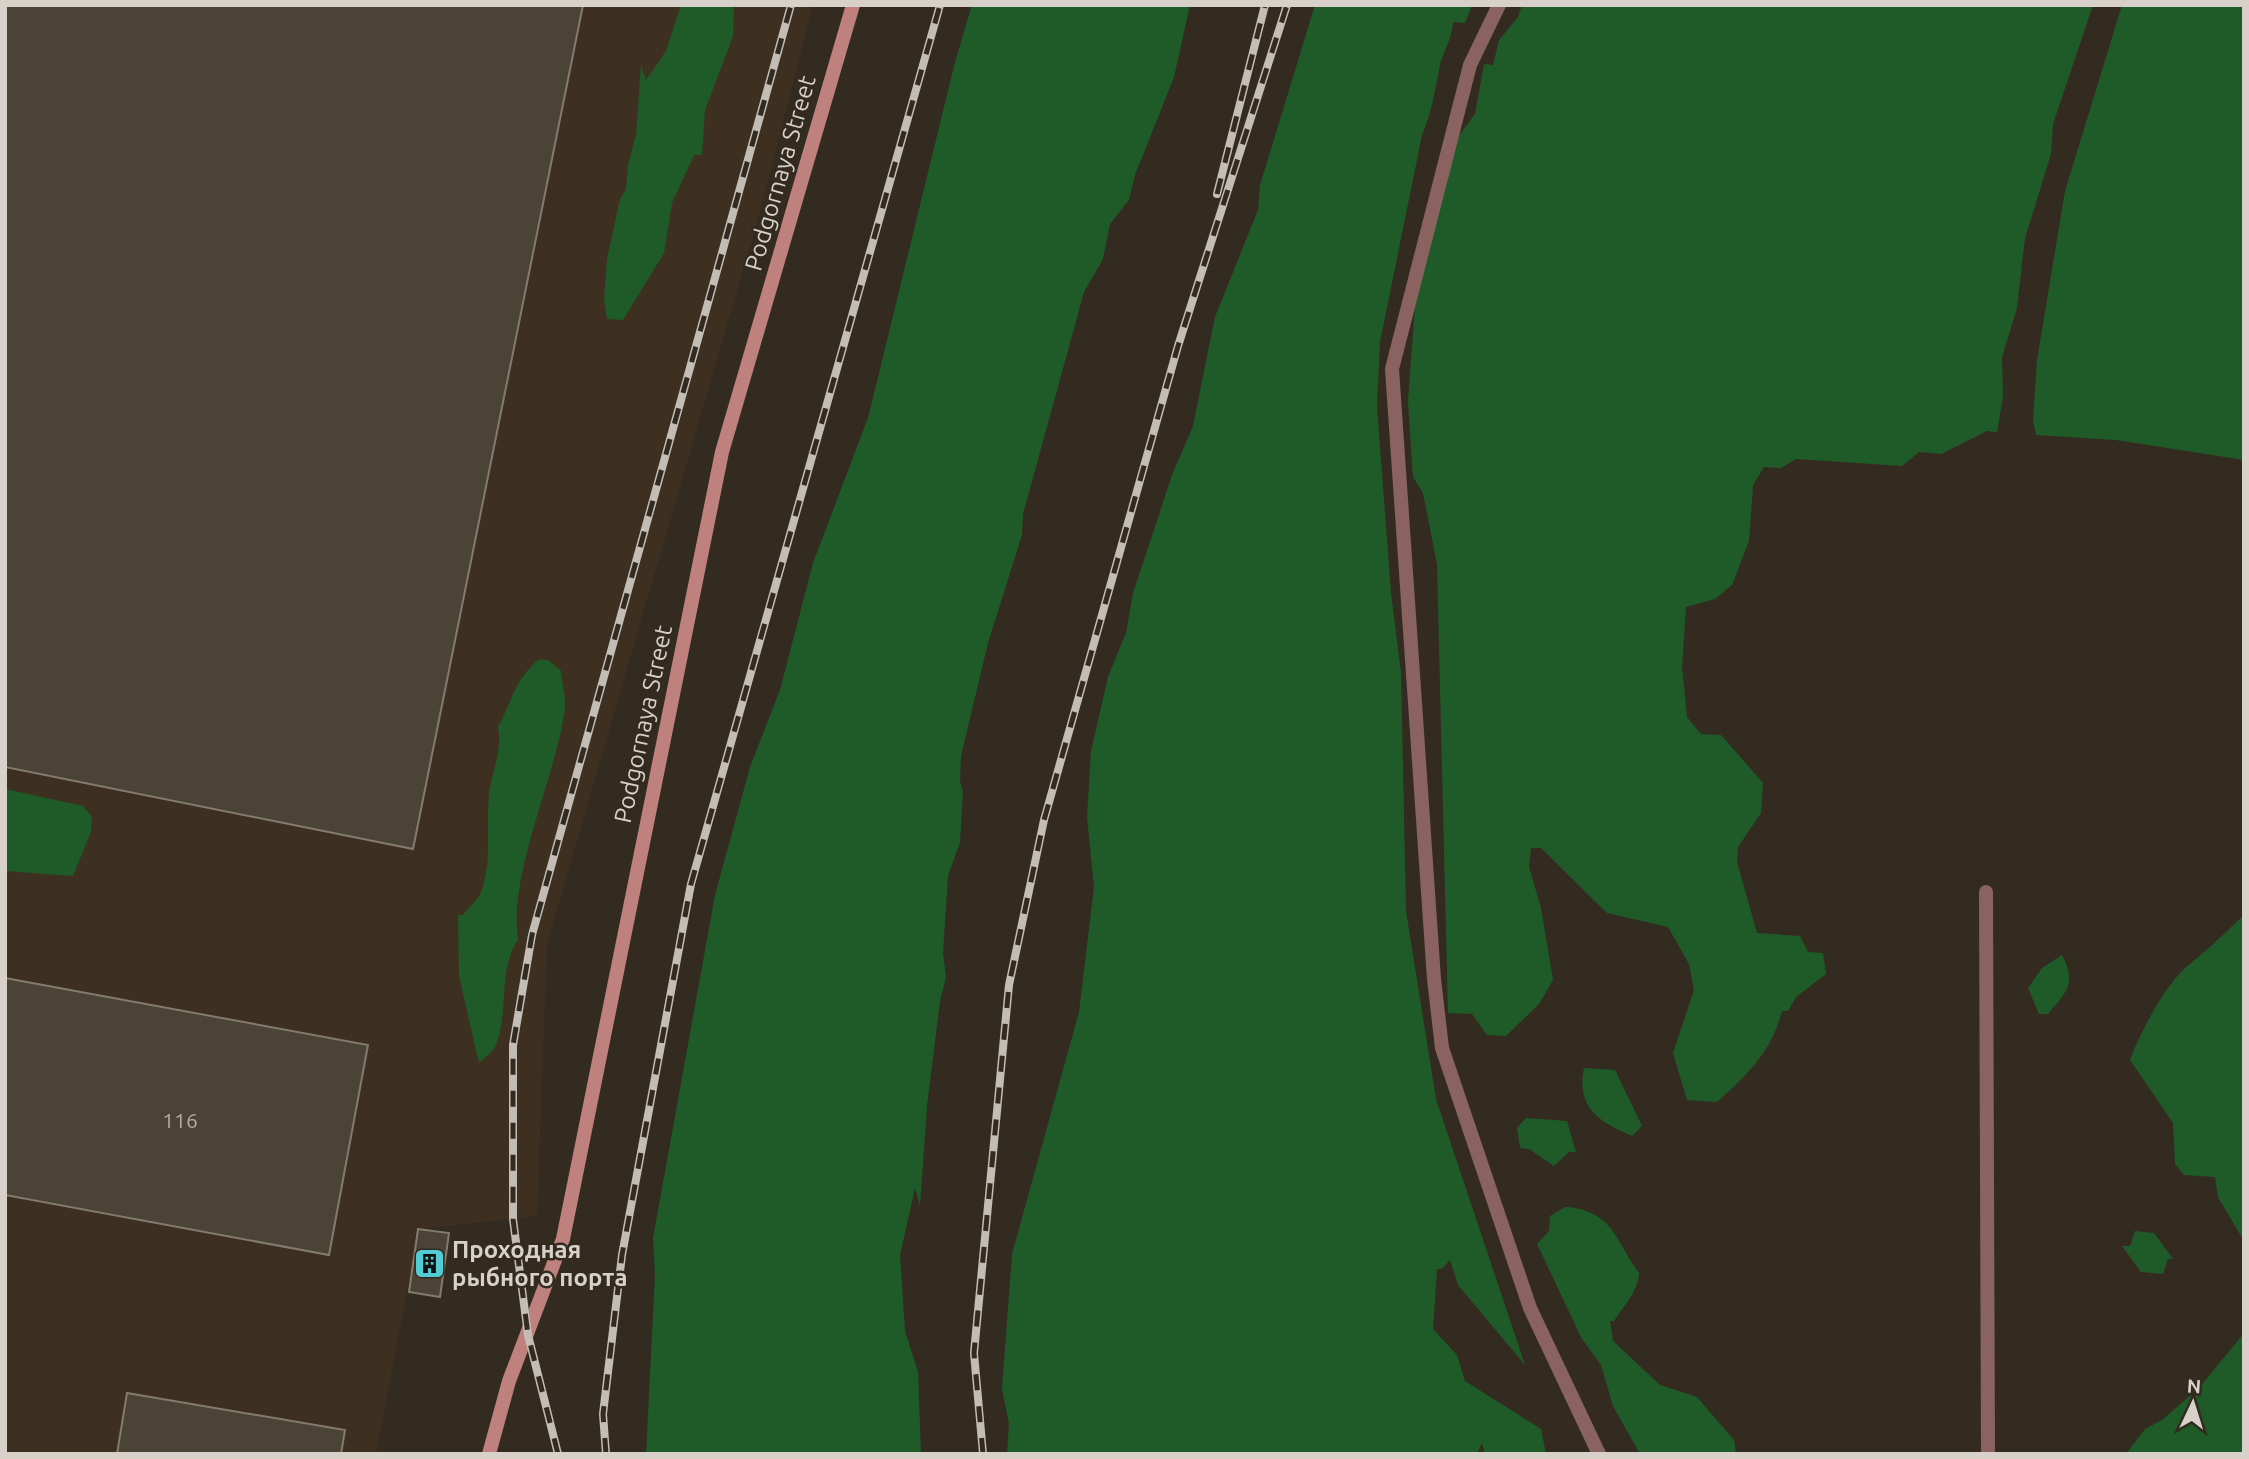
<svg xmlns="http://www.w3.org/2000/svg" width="2249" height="1459" viewBox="0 0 2249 1459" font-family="Ubuntu,sans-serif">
  <rect width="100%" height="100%" fill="#342b20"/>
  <path fill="#3e3020" d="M5 5H813L758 219 547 944 537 1216 419 1229 376 1454H5Z"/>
  <path fill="#1f5b29" d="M681 5H734L733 36 705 110 702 155H694L672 203 664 253 623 320 607 319 604 299 607 259 620 199 626 190 628 165 636 135 641 65 646 80 666 51Z
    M972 5H1190L1174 77 1135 175 1129 200 1110 224 1103 259 1084 292 1023 514 1022 535 988 643 961 756 960 781 963 792 960 842 948 876 943 952 946 977 940 1001 927 1106 920 1206 915 1188 900 1255 905 1331 918 1372 921 1454H646L655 1274 653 1238 715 895 750 767 780 690 813 563 868 418 955 62Z
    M1315 5H1472L1465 23 1453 22C1452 39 1444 50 1440 65 1435 90 1432 112 1422 135L1380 342 1377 406 1391 593 1401 672 1406 911 1436 1099 1525 1365 1458 1285 1450 1260 1442 1269H1437L1433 1329 1457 1355 1465 1381 1541 1429 1546 1454H1485L1482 1443 1477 1454H1007L1009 1424 1002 1389 1012 1254 1079 1012 1094 887 1087 817 1091 751 1108 677 1126 633 1133 593 1172 475 1193 426 1215 317 1258 210 1260 185Z
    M1522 5H2093L2053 124 2051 154 2025 238 2017 308 2002 357 2003 397 1997 432 1987 431 1941 454 1919 452 1902 466 1796 459 1781 468 1764 467 1753 485 1749 541 1732 585 1715 599 1686 607 1682 667 1687 717 1701 734 1721 735 1763 783 1761 813 1738 847 1737 862 1757 933 1800 936 1808 952 1823 953 1826 974 1796 997 1788 1011H1782C1772 1051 1747 1075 1717 1102L1687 1100 1673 1053 1694 990 1689 964 1668 927 1607 913 1541 848H1531L1529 867 1541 908 1553 980 1539 1004 1506 1036 1487 1035 1472 1014 1448 1013 1437 564 1423 493 1413 477 1408 401 1415 306 1457 138 1475 114 1484 64 1493 65 1499 40 1518 17Z
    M2122 5H2244V460L2116 440 2036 435 2033 420 2037 360 2065 191Z
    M538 660H548L561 671C562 683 566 697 565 708 556 778 508 873 518 940 497 970 510 1013 495 1047 492 1053 484 1058 479 1063L459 976 458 915H463C469 907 480 898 482 889 492 858 486 827 489 796 491 772 503 751 498 727 514 698 512 684 538 660Z
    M5 789 83 806 92 817 91 832 73 876 5 871Z
    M2244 915V1241L2218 1197 2215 1177 2184 1175 2175 1164 2173 1123 2130 1060C2141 1031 2166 982 2191 963 2210 948 2226 932 2244 915Z
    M2062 955C2077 984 2067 991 2048 1014H2039L2028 988 2042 968Z
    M1584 1068 1615 1070 1642 1126 1632 1136C1599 1122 1576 1108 1584 1068Z
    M1526 1118 1567 1121 1576 1152H1569L1554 1166 1529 1149 1520 1148 1517 1128Z
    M1565 1207C1612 1210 1615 1239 1639 1273 1638 1291 1624 1306 1614 1321H1610L1613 1341 1660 1385 1697 1397 1734 1440 1736 1454H1640L1613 1406 1601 1365 1582 1339 1537 1244 1549 1231 1550 1216Z
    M2135 1231 2154 1233 2173 1259H2168L2163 1274 2141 1272 2122 1246H2130Z
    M2244 1333V1454H2126L2145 1429 2162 1420 2200 1387Z"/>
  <path fill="#4a4336" stroke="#837b6d" stroke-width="2" d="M5 5H583L413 849 5 767Z
    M5 978 368 1045 329 1255 5 1195Z
    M418 1229 449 1233 440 1297 409 1292Z
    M127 1393 345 1430 341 1454H117Z"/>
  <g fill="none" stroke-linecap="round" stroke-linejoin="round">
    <path stroke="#8a6361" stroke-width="14" d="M1499 5 1470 65 1392 369 1434 979 1442 1048 1530 1308 1599 1454
      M1986 892 1988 1454"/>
    <path stroke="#be817e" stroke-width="14" d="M489 1454 509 1381 563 1239 722 452 853 5"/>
    <defs>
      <path id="rail" d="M1217 194 1265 5
        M558 1454 528 1335 513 1219V1045L532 935 791 5
        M606 1454 603 1414 622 1255 691 884 940 5
        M983 1454 974 1353 1009 985 1044 820 1178 346 1287 5"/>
    </defs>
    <use href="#rail" stroke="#c3bdb5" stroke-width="8"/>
    <use href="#rail" stroke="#342b20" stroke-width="5" stroke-dasharray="16" stroke-linecap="butt"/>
  </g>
  <defs>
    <symbol id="building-square" viewBox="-11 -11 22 22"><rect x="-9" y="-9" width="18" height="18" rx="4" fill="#51ccd5" stroke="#342b20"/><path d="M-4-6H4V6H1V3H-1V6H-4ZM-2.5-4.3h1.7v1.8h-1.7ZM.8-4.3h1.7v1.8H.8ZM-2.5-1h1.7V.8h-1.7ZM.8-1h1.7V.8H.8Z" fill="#111"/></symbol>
  </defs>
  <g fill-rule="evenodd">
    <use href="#building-square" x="412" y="1246" width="35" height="35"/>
  </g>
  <g text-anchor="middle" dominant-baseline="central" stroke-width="5" stroke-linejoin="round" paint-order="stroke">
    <g font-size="21" fill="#b4aea5">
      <text x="180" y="1120">116</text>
    </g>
    <g font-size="24" fill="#d7d1ca" stroke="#342b20">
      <text transform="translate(780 173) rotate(-74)">Podgornaya Street</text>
      <text transform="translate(643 724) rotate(-78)">Podgornaya Street</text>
    </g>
    <g font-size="24" font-weight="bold" fill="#d7d1ca" stroke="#342b20" text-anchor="start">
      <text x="452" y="1249">Проходная<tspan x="452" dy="28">рыбного порта</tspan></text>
    </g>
  </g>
  <rect width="2249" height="1459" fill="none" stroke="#d7d1ca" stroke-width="14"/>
  <g transform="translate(2193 1403) rotate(4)" stroke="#342b20" stroke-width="5" paint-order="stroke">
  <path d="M0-5L12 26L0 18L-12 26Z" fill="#d7d1ca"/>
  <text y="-10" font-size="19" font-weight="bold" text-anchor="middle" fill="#d7d1ca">N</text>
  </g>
</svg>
